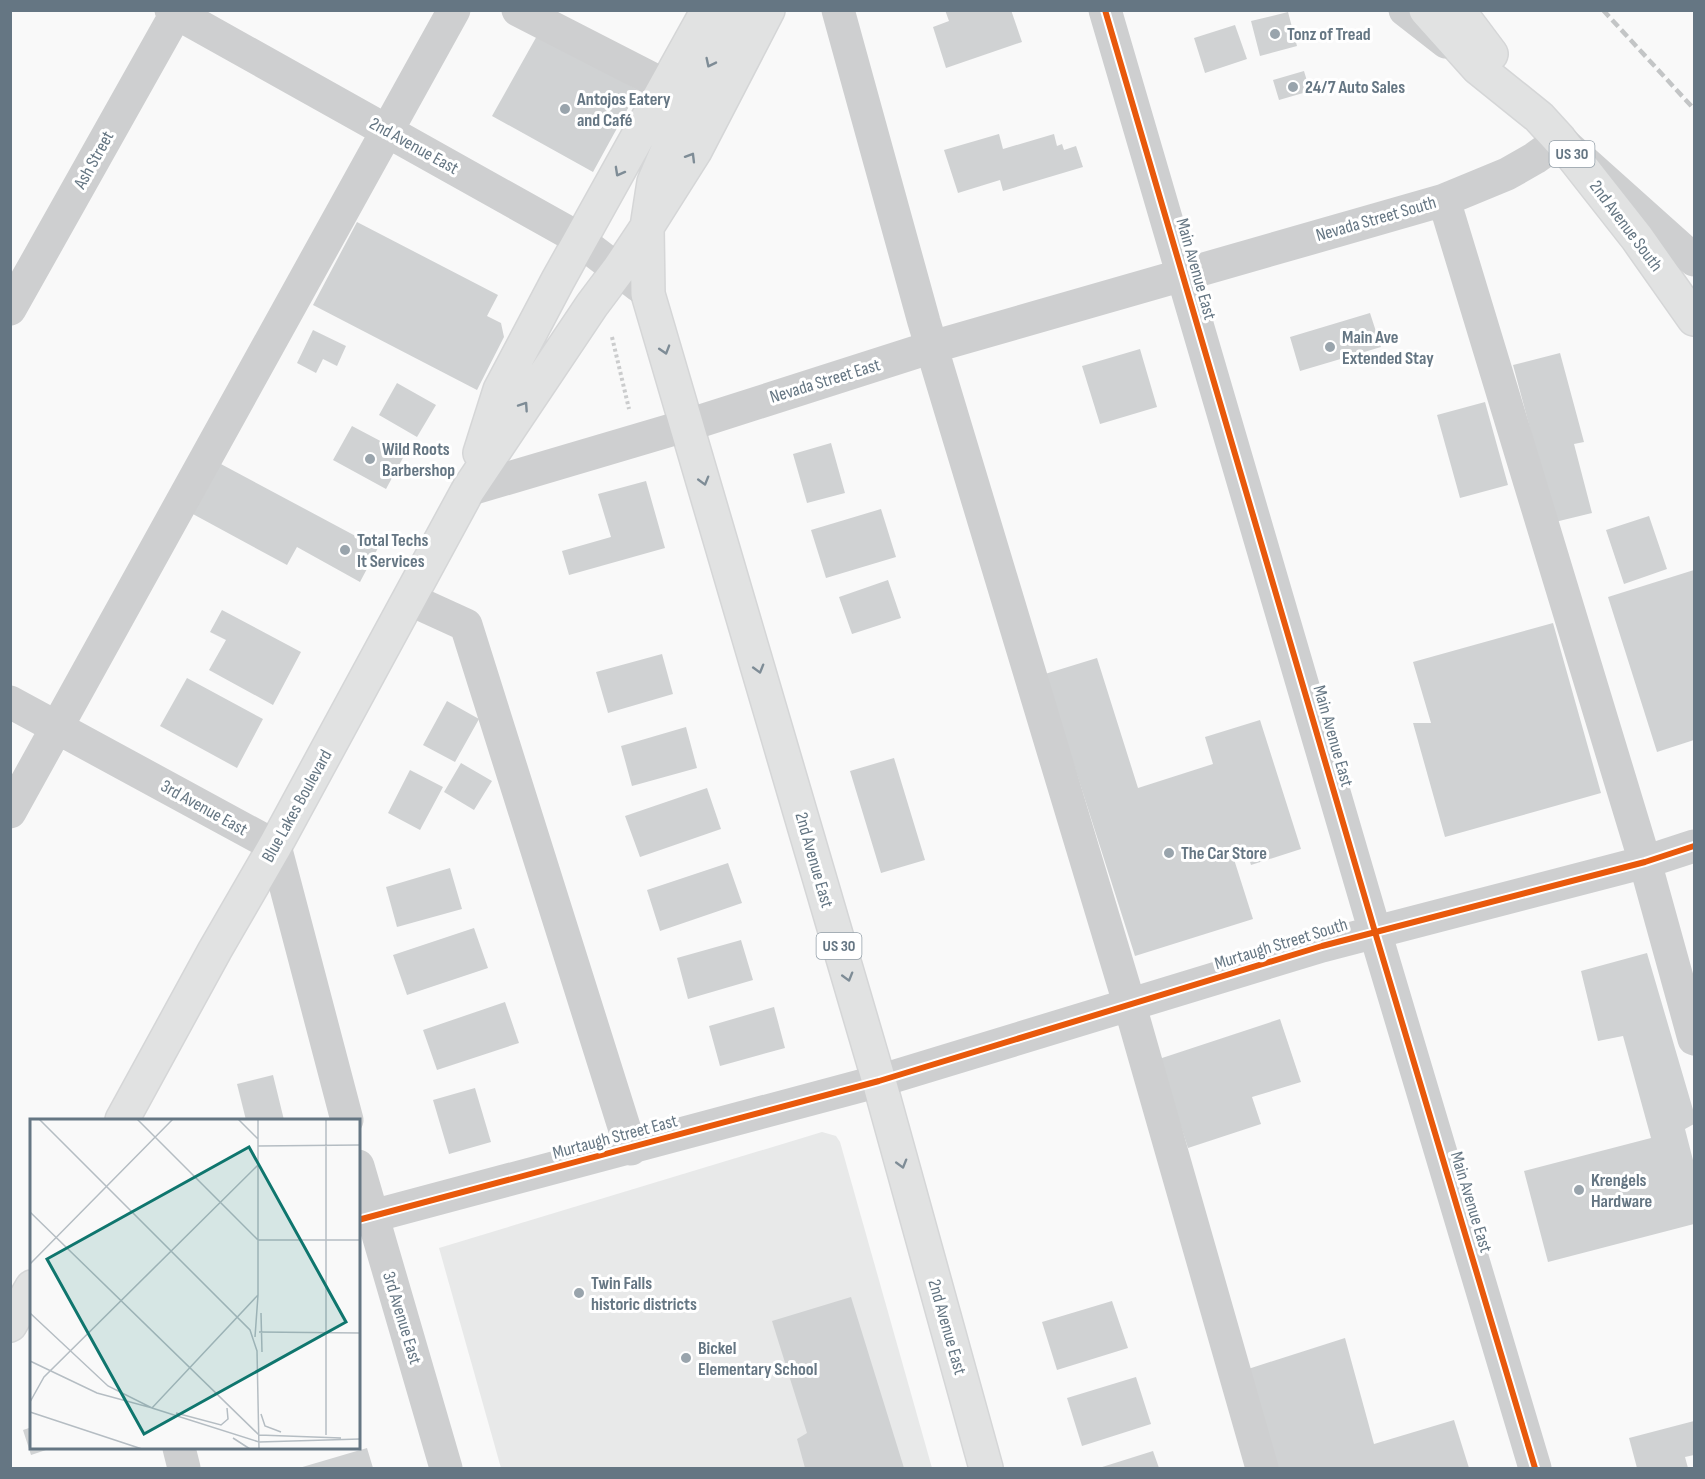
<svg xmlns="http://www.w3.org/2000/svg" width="1705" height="1479" viewBox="0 0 1705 1479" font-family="'Sofia Sans Condensed',sans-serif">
  <rect width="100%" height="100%" fill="#f9f9f9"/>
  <path fill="#e8e9e9" d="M822 1132 836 1136 840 1142 932 1468H501L439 1248Z"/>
  <path fill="#d0d2d3" d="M945 10H1011L1022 42 946 68 933 27 949 21Z
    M1288 12 1297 46 1260 56 1251 21Z
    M1235 25 1247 59 1205 73 1194 38Z
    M538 34 638 90 593 172 492 116Z
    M1304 71 1310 91 1279 100 1273 80Z
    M999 134 1003 149 1054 134 1057 146 1062 144 1064 150 1076 146 1083 167 1003 191 1000 180 958 193 944 150Z
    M357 222 498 295 487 316 501 323 504 337 477 390 313 305Z
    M1370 313 1381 347 1300 371 1290 337Z
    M313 330 346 346 337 366 323 359 316 373 297 363Z
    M1140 349 1157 407 1100 424 1082 366Z
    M1560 353 1584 442 1574 444 1592 513 1555 522 1513 365Z
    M397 383 436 405 417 437 379 415Z
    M1485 402 1508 485 1460 498 1437 415Z
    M352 426 405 454 386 489 333 460Z
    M831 443 845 493 807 503 793 454Z
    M219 463 378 548 360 582 297 547 287 565 191 513Z
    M646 481 665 548 569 575 562 551 611 537 598 494Z
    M881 509 896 557 826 578 811 530Z
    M1649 516 1667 569 1624 584 1606 530Z
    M1694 570V740L1657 752 1608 597Z
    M888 580 901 618 852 634 839 597Z
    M222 610 301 652 273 705 209 670 226 640 210 632Z
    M1553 623 1601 793 1445 837 1413 723H1431L1413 662Z
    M662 654 673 694 608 713 596 672Z
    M1097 658 1138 788 1213 764 1205 737 1260 720 1301 849 1251 865 1246 849 1232 853 1253 919 1135 956 1045 674Z
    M187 678 263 719 237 768 160 726Z
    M447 701 479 719 455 762 423 745Z
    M686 727 697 768 632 786 621 746Z
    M894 758 925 860 881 873 850 771Z
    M461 763 492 781 474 810 444 792Z
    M410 770 443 787 420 830 388 813Z
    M707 788 721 829 640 857 625 816Z
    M728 863 742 903 660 931 647 890Z
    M450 868 462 909 397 927 386 887Z
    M474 928 488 968 407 995 393 955Z
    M741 940 753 980 688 999 677 958Z
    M1647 953 1694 1113V1124L1685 1129 1694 1164V1224L1548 1262 1524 1171 1651 1138 1623 1036 1598 1041 1581 971Z
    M505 1002 519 1043 437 1070 423 1030Z
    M774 1007 785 1048 720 1066 709 1026Z
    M1280 1019 1301 1082 1252 1097 1261 1124 1188 1148 1159 1059Z
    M273 1075 284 1120H246L237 1084Z
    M475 1088 491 1142 449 1154 433 1100Z
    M851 1297 904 1468H805L797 1439 807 1433 772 1321Z
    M1112 1301 1128 1348 1057 1370 1042 1322Z
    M1345 1338 1374 1444 1454 1420 1469 1468H1276L1245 1370Z
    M1136 1377 1151 1424 1082 1446 1067 1398Z
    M1694 1421V1455L1685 1457 1688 1468H1637L1629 1438Z
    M32 1427V1448H52L31 1455 23 1430Z
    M367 1448 373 1468H299Z
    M1153 1451 1159 1468H1099Z"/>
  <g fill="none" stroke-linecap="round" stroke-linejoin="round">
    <defs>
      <path id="major" d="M736 10 675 133 654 182 647 227 648 294 879 1081 986 1468
        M1426 10 1478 68 1539 117 1560 140 1637 238 1694 319
        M1458 10 1491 54
        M480 453 500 390 558 280 708 10
        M122 1120 215 950 275 846 468 490 592 305 619 269 647 227 695 151 768 10
        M10 1325 32 1287"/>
    </defs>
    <use href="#major" stroke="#d5d6d7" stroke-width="36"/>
    <path stroke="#cbcccd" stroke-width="4" stroke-dasharray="3 3" stroke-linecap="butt" d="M612 337 629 409"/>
    <path stroke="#cecfd0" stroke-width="33" d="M171 10 571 234 639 286
      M518 10 666 86
      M838 10 924 322 1130 1006 1262 1468
      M1105 10 1375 932 1535 1468
      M1405 10 1446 42
      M1444 200 1645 862 1694 1039
      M10 309 178 10
      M468 490 688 425 932 347 1444 200 1507 174 1535 158 1560 140 1694 260
      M409 599 466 625 631 1149
      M10 702 275 846 347 1120
      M10 812 454 10
      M358 1166 446 1468
      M358 1220 879 1081 1322 946 1645 862 1694 846
      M179 1448 184 1468"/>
    <use href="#major" stroke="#e1e2e2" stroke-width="33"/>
    <path stroke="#c3c5c6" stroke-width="4.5" stroke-dasharray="9 4.5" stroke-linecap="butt" d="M1603 10 1694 109"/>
    <defs>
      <path id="cycleway" d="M1105 10 1375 932 1535 1468
        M358 1220 879 1081 1322 946 1645 862 1694 846"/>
    </defs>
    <use href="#cycleway" stroke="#fff" stroke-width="10"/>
    <use href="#cycleway" stroke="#e8590c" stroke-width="6"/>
  </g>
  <defs><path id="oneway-chevron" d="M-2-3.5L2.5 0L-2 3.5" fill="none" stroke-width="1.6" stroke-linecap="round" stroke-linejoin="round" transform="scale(1.5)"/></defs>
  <g stroke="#7e8c96">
    <use href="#oneway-chevron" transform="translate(710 63) rotate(116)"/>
    <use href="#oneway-chevron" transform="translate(691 157) rotate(-59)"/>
    <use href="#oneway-chevron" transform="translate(619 172) rotate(119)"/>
    <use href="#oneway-chevron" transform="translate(665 350) rotate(73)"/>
    <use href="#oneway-chevron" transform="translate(524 406) rotate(-56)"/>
    <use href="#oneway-chevron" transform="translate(704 481) rotate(74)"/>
    <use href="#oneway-chevron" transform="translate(759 669) rotate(74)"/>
    <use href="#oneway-chevron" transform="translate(848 977) rotate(74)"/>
    <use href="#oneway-chevron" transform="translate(902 1164) rotate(74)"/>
  </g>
  <g fill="#99a4ac" stroke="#fff" stroke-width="2">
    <circle cx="1275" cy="34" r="6"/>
    <circle cx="1293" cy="87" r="6"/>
    <circle cx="565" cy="109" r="6"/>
    <circle cx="1330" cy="347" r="6"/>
    <circle cx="370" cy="459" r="6"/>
    <circle cx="345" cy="550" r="6"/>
    <circle cx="1169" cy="853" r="6"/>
    <circle cx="1579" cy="1190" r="6"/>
    <circle cx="579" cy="1293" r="6"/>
    <circle cx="686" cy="1358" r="6"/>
  </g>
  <g text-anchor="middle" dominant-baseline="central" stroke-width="6" stroke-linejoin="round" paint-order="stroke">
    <g fill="#fff" stroke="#939fa8" stroke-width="1.5">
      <rect x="1549.5" y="141" width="45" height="26" rx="4.5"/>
      <rect x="816.5" y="933" width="45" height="26" rx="4.5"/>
    </g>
    <g font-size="16" font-weight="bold" fill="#657683">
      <text x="1572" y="154">US 30</text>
      <text x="839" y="946">US 30</text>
    </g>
    <g font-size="18" font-weight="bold" fill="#657683" stroke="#fff" text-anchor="start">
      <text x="1287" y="34">Tonz of Tread</text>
      <text x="1305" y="87">24/7 Auto Sales</text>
      <text x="577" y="99">Antojos Eatery<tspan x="577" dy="21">and Café</tspan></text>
      <text x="1342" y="337">Main Ave<tspan x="1342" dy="21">Extended Stay</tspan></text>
      <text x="382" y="449">Wild Roots<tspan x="382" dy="21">Barbershop</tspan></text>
      <text x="357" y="540">Total Techs<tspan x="357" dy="21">It Services</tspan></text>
      <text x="1181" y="853">The Car Store</text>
      <text x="1591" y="1180">Krengels<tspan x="1591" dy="21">Hardware</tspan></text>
      <text x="591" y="1283">Twin Falls<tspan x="591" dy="21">historic districts</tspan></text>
      <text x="698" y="1348">Bickel<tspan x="698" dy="21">Elementary School</tspan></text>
    </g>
    <g font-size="18" fill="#657683" stroke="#fff">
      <text transform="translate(414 146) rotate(29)">2nd Avenue East</text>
      <text transform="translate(94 160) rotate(-61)">Ash Street</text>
      <text transform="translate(1376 219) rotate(-16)">Nevada Street South</text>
      <text transform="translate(1626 226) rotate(53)">2nd Avenue South</text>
      <text transform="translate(1196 269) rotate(74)">Main Avenue East</text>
      <text transform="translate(825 381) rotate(-17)">Nevada Street East</text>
      <text transform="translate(1333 736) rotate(74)">Main Avenue East</text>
      <text transform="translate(297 806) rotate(-61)">Blue Lakes Boulevard</text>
      <text transform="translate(204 808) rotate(29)">3rd Avenue East</text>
      <text transform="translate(814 860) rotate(74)">2nd Avenue East</text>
      <text transform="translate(1281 944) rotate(-17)">Murtaugh Street South</text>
      <text transform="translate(615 1137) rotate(-15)">Murtaugh Street East</text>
      <text transform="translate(1471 1202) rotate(73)">Main Avenue East</text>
      <text transform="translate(402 1318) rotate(73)">3rd Avenue East</text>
      <text transform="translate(947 1327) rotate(74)">2nd Avenue East</text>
    </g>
  </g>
  <g transform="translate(30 1119)">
    <rect width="330" height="330" fill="#f9f9f9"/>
    <path fill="none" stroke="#b5bdc3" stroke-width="1.5" d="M9 0 220 211 227 232 229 330M107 0 228 121H330M208 0 228 20M296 0V316M228 27 330 26M0 93 229 316M0 145 143 0M0 194 78 267 122 289 229 323 330 320M231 194 232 233M229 213 330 214M225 218 228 176V0M0 242 67 274 122 289 228 176M0 283 14 258 228 46M0 293 112 330M146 294 191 306 198 300 197 289M231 295 235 307 251 313M229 316 311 319M203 319 220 330"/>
    <path fill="#0f766e" fill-opacity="0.15" stroke="#0f766e" stroke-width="3" d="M219 28 316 203 114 315 17 140Z"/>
    <rect width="330" height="330" fill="none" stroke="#657683" stroke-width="3"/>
  </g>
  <rect width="1705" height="1479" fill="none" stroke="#657683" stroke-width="24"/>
</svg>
